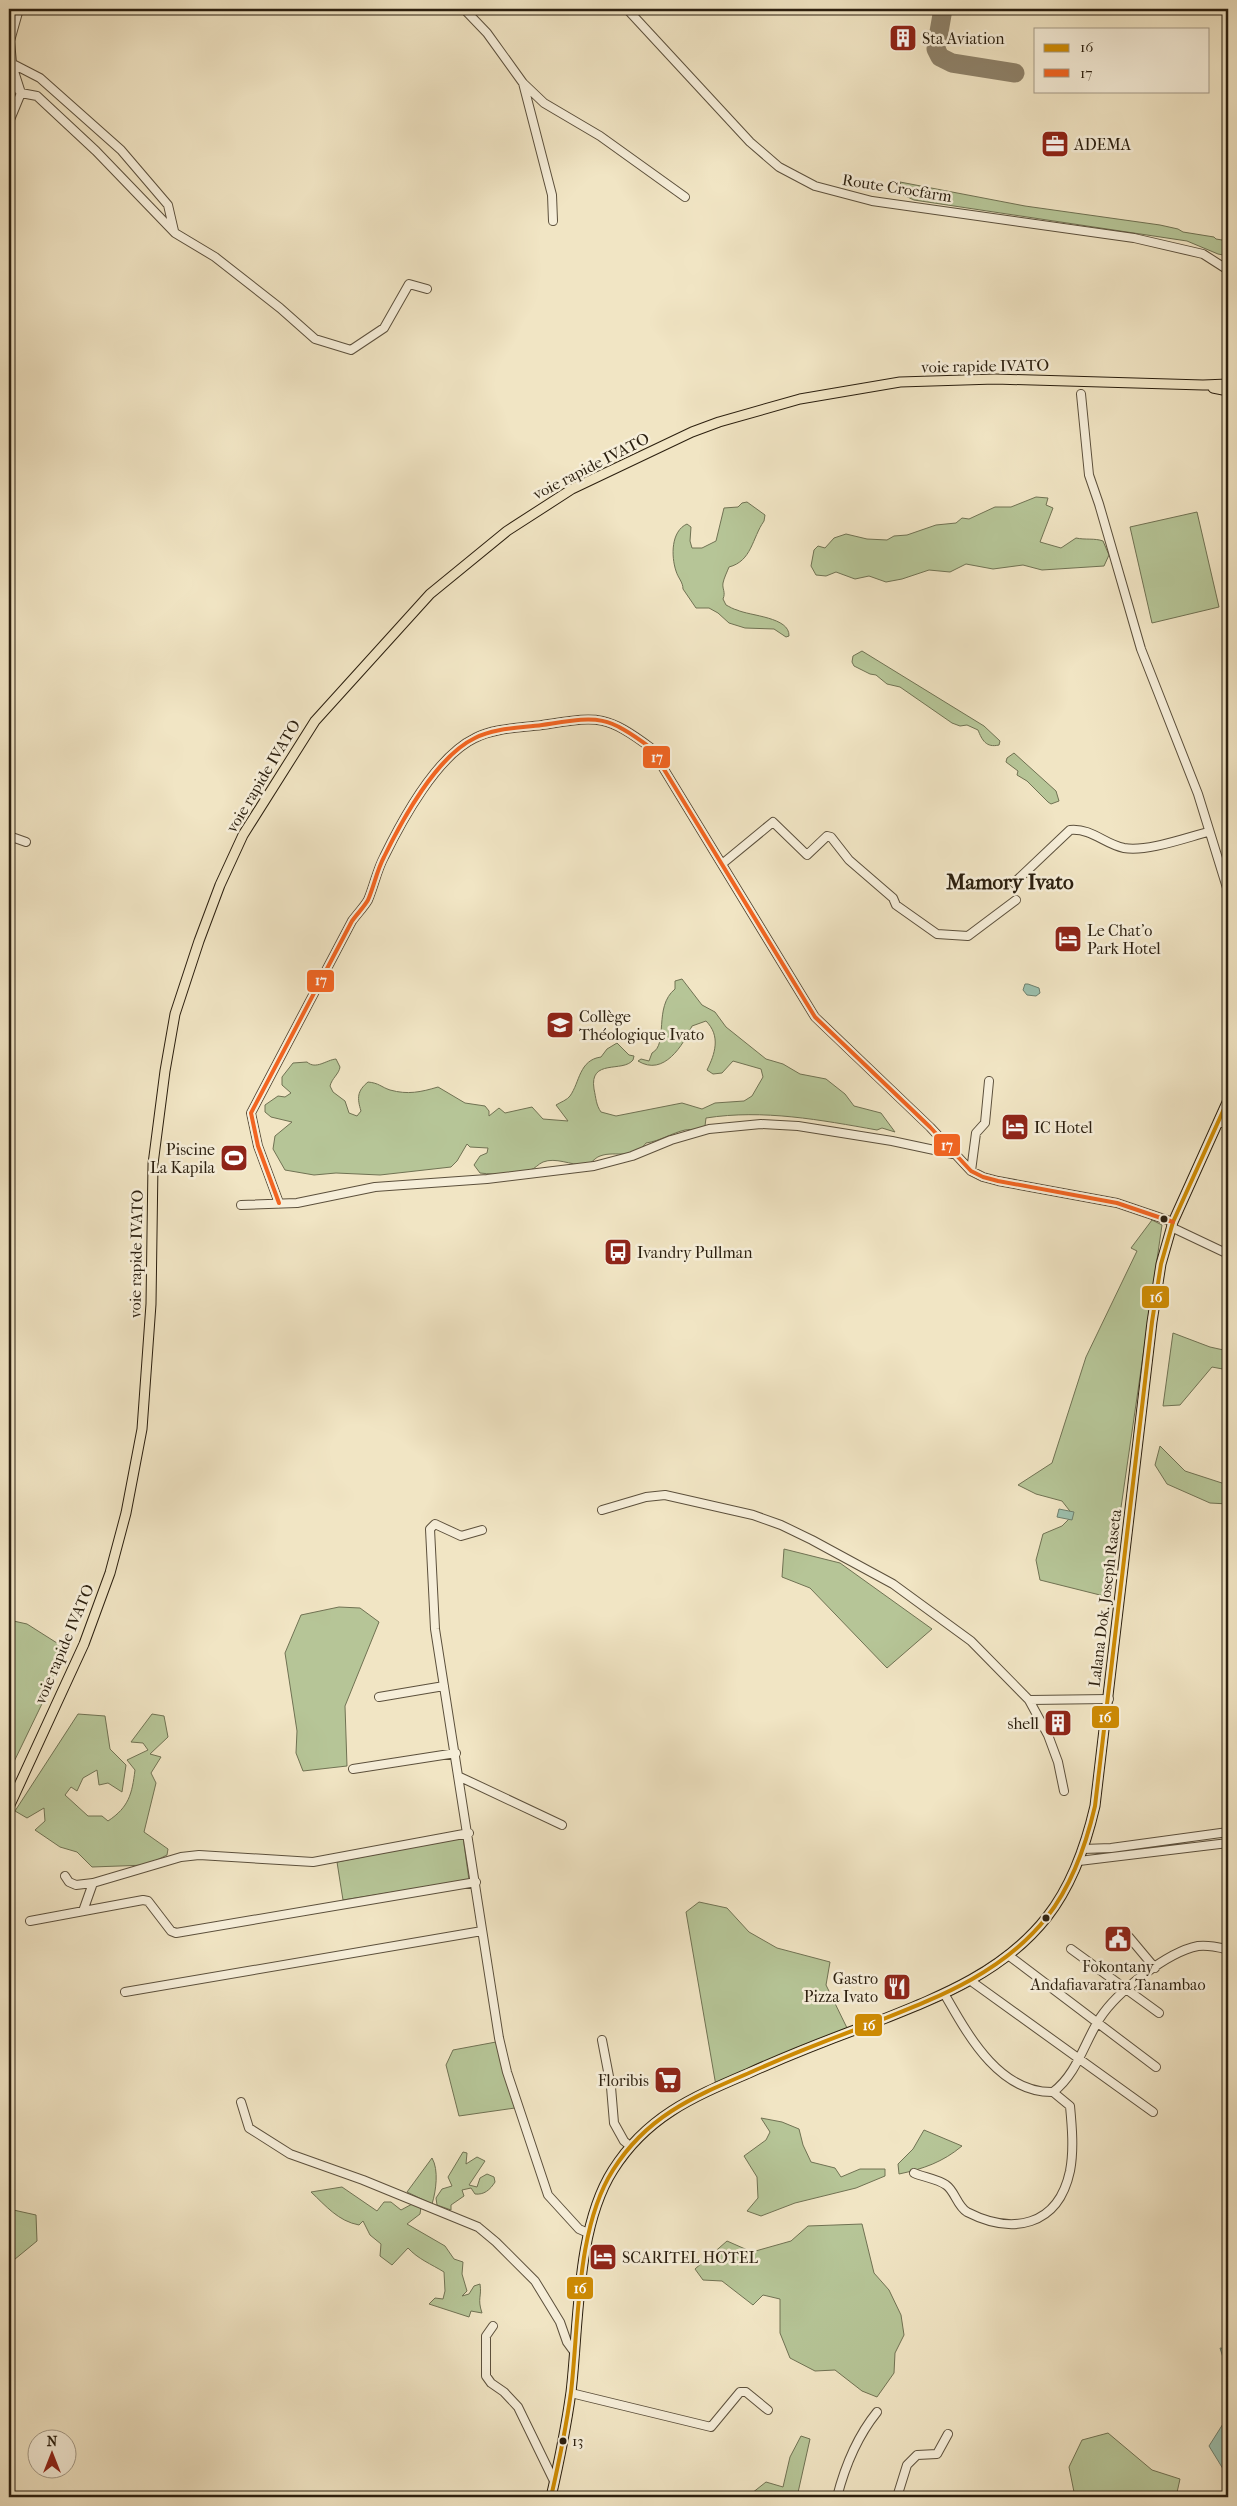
<svg xmlns="http://www.w3.org/2000/svg" width="1237" height="2506" viewBox="0 0 1237 2506" font-family="'IM FELL French Canon',serif">
  <rect width="100%" height="100%" fill="#f1e5c4"/>
  <filter id="stains"><feTurbulence type="fractalNoise" baseFrequency=".004" numOctaves="4"/><feColorMatrix values="0 0 0 0 .2 0 0 0 0 .09 0 0 0 0 .02 0 0 0 .5 -.17"/></filter>
  <radialGradient id="worn" r=".72"><stop offset=".6" stop-color="#630" stop-opacity="0"/><stop offset="1" stop-color="#630" stop-opacity=".3"/></radialGradient>
  <path fill="#b6c597" stroke="#707253" d="M900 182 1025 206 1160 225 1178 229 1183 232 1214 237 1216 239 1228 241V256L1218 254 1187 241 914 200 903 195Z
    M1036 497 1048 498 1046 505 1053 508 1040 542 1061 548 1076 538C1085 540 1095 538 1103 541L1109 555 1104 566 1042 570 1023 565 993 569 966 564 950 572 929 570 902 579 886 582 869 576 855 579 836 572 826 576 816 575 811 566 814 550 818 546 825 548 834 538 846 534 867 539 887 540 894 536 907 535 936 525 956 523 962 518 969 519 995 507H1011Z
    M747 502 765 515 764 521C752 538 752 561 729 567 727 572 724 578 723 583 722 589 726 592 723 599L726 605C730 607 733 609 737 610 750 616 790 617 789 636L786 637 774 629 745 628 729 623 718 613 709 608H696L683 589C683 582 678 578 676 571 671 556 671 531 687 524L691 527 690 541 692 548H702L716 541 724 508 738 507 742 503Z
    M1197 512 1219 607 1152 623 1130 527Z
    M862 651 984 726 1000 741 999 745C986 748 982 740 978 730L967 725 960 726 952 723 900 687 887 684 876 675 870 674 854 666 852 662 853 656Z
    M1014 753 1056 791 1059 801 1051 804 1048 802 1027 781 1017 775 1018 771 1006 762 1007 758Z
    M682 979 702 1005 715 1012 726 1027 766 1059 783 1064 800 1074 826 1079 845 1094 854 1106 881 1113 895 1132 882 1128 877 1130C821 1120 763 1109 706 1118L705 1126C698 1130 693 1129 685 1130 672 1133 660 1141 646 1143 633 1161 616 1150 600 1156 594 1158 591 1165 584 1165 570 1165 556 1157 543 1162 538 1164 535 1169 530 1170 513 1175 497 1175 480 1173L474 1165 480 1156 487 1153 488 1148 470 1147 467 1144 457 1161 451 1167 380 1175 336 1173 314 1175 285 1170 273 1149 275 1136 292 1122 271 1117 265 1112V1105L278 1096 285 1097 291 1093 282 1085V1077L293 1063 307 1062C316 1070 326 1060 336 1059L340 1067C339 1074 332 1078 330 1086L333 1092 345 1101 349 1113 357 1116 361 1111C357 1098 357 1091 368 1082 379 1083 381 1087 390 1090 408 1095 421 1092 438 1087L465 1103 485 1106 489 1111V1116L499 1108 505 1113 532 1107 543 1119 568 1121 556 1105C561 1102 567 1100 570 1096 580 1082 579 1060 601 1057L607 1049 617 1043 629 1055 634 1056 633 1060C623 1073 589 1058 594 1089 596 1098 596 1105 601 1112L616 1116 682 1103 702 1109 715 1103 744 1101 752 1096 763 1077 761 1069 733 1061 722 1073 713 1074 707 1070C715 1054 721 1036 706 1021L692 1026C683 1045 664 1077 638 1061L641 1059 649 1061 652 1053C669 1044 653 1007 675 989V981Z
    M1152 1220 1162 1225 1108 1597 1040 1580 1036 1560 1043 1534 1062 1526 1073 1515 1062 1501 1036 1494 1018 1485 1052 1463 1086 1357 1137 1251 1131 1248Z
    M1173 1333 1210 1347 1228 1351V1370L1212 1367 1180 1405 1163 1406Z
    M1160 1446 1185 1471 1228 1485V1504L1210 1503 1167 1484 1155 1465Z
    M784 1549 840 1563 932 1629 887 1668 810 1588 782 1577Z
    M339 1607 360 1608 379 1622 345 1706 347 1766 303 1771 296 1753 297 1731 285 1653 301 1615Z
    M9 1620 27 1624 68 1650 9 1772Z
    M78 1714 105 1716 110 1749 126 1765 122 1792 108 1783 99 1785 97 1770 83 1778 77 1791 71 1787 65 1795 88 1816H102L108 1821C129 1807 132 1794 135 1770L127 1760 148 1750 143 1743 131 1742 152 1714 164 1716 168 1737 150 1754 161 1757 151 1773 156 1783 144 1832 168 1849 167 1855 147 1865 92 1867 77 1852 60 1847 35 1830 45 1821 44 1808 27 1818 15 1811Z
    M463 1837 469 1880 343 1900 337 1862Z
    M699 1902 727 1908 749 1932 777 1948 830 1962 826 1985 849 2032 716 2086 686 1912Z
    M496 2042 515 2108 459 2116 446 2065 453 2050Z
    M761 2118 782 2122 799 2129 803 2145 811 2162 835 2168 841 2177 860 2169H885V2176L856 2188 795 2203 761 2216 747 2211 758 2198 757 2177 744 2156 766 2140 770 2132Z
    M924 2130 962 2146C943 2162 923 2169 899 2174L898 2164 913 2149Z
    M463 2152 467 2153 466 2164 477 2157 485 2161 469 2185 477 2187 480 2178 487 2174 494 2177 495 2182C490 2190 484 2195 475 2194L471 2188 462 2190 464 2196 451 2205V2210L437 2205 436 2198 442 2189 452 2186 448 2177Z
    M432 2158C439 2170 436 2191 432 2204L407 2192Z
    M342 2187 377 2211 384 2202H391L401 2210 414 2203 421 2207 420 2214 407 2224 445 2246 454 2259 463 2262 462 2274 467 2291 462 2296 469 2294 474 2286 480 2284C482 2297 477 2298 482 2313L471 2311 469 2317 429 2304 435 2298 443 2299 445 2291 444 2272C431 2264 418 2259 408 2248L392 2265 380 2256 381 2244 370 2235 363 2221 359 2225C338 2221 326 2206 311 2192Z
    M9 2209 36 2215 37 2241 9 2264Z
    M862 2224 874 2273 889 2290 901 2315 904 2335 895 2353 894 2373 877 2397 862 2391 835 2370 815 2371 790 2358 780 2333V2299L763 2295 753 2305 722 2281 703 2280 695 2269 727 2241 752 2252 791 2241 808 2226Z
    M1108 2433 1152 2470 1180 2479 1176 2497H1075L1069 2467 1082 2440Z
    M801 2436 810 2439 797 2497 769 2494 764 2497H747L766 2482 783 2487 790 2457Z"/>
  <path fill="#9cc0ae" stroke="#6f806e" d="M1025 984H1028L1039 988 1040 993 1036 996 1027 995 1023 990Z
    M1059 1509 1074 1512 1072 1520 1057 1517Z
    M1220 2348 1228 2349V2373Z
    M1228 2416V2477L1209 2446Z"/>
  <g fill="none" stroke-linecap="round" stroke-linejoin="round">
    <path stroke="#8e826a" stroke-width="19" d="M943 9 936 49 940 57 952 63 1015 73"/>
    <defs>
      <path id="minor" d="M464 9 487 33 523 83 544 103 600 136 685 197
        M627 9 750 142 779 167 815 186 872 201 1134 238 1203 254 1228 270
        M9 62 40 78 121 150 168 205 174 231
        M12 63 10 41 19 9
        M9 78 21 93 37 96 96 151 175 233 215 257 280 308 315 339 351 350 384 328 409 284 427 289
        M523 83 552 195 553 221
        M9 122 21 93 11 62
        M1081 394 1089 475 1099 504 1141 649 1198 794 1228 891
        M9 836 26 842
        M722 864 773 822 807 855 827 836 831 837 849 860 893 898 896 905 937 934 968 936 1016 900
        M1014 883 1070 830C1092 828 1104 844 1124 848 1147 852 1185 838 1208 832
        M1219 1123H1228
        M971 1171 976 1133 985 1123 989 1081
        M279 1203 258 1146 251 1113 352 921C357 914 364 907 368 900 374 886 377 870 384 857 402 820 437 756 475 738 494 728 520 728 542 725 597 717 604 713 651 748L815 1017 930 1127 971 1171 983 1177 998 1181 1117 1203 1173 1222
        M241 1205 297 1203 375 1187 487 1179 594 1166 632 1156 671 1140 709 1129 761 1124 798 1126 892 1141 953 1154
        M1171 1227 1228 1254
        M602 1510 646 1497 665 1495 753 1515 781 1525 812 1540 893 1584 971 1641 1029 1700 1048 1735 1058 1762 1064 1791
        M482 1530 461 1536 435 1524 430 1529 435 1629 499 2038 507 2072 548 2195 579 2229 588 2233
        M379 1697 444 1686
        M1029 1700 1109 1699
        M353 1769 456 1753
        M460 1777 562 1825
        M1083 1849 1111 1848 1228 1832
        M1079 1861 1228 1843
        M65 1876 69 1882 76 1885 93 1883 181 1857 199 1855 313 1862 469 1833
        M83 1911 93 1883
        M30 1921 143 1900 148 1901 171 1931 176 1933 476 1882
        M1129 1937 1155 1968
        M1071 1949 1159 2013
        M1226 1949 1228 1939
        M1008 1955 1156 2067
        M971 1981 1153 2112
        M125 1992 482 1931
        M945 1995C968 2035 999 2093 1053 2092 1077 2074 1084 2043 1100 2018 1117 1992 1167 1952 1198 1946 1207 1945 1220 1947 1228 1950
        M602 2040 611 2087 614 2123 624 2141 630 2146
        M241 2102 249 2128 290 2154 363 2180 478 2227 496 2242 535 2281 560 2322 567 2342 575 2353
        M914 2173C923 2177 938 2179 946 2185 955 2191 957 2206 967 2212 1012 2235 1058 2227 1070 2171 1074 2150 1072 2127 1070 2106L1053 2092
        M493 2326 486 2336V2376L491 2383 504 2392 518 2407 554 2481
        M571 2393 711 2427 740 2392H746L768 2410
        M837 2497C845 2466 856 2438 877 2412
        M897 2497 907 2465 917 2455 937 2454 948 2434"/>
      <path id="major" d="M1213 388 1228 391
        M9 1807 84 1644 110 1573 126 1513 142 1429 151 1304 153 1164 165 1071 175 1014 199 941 220 885 243 835 315 721 430 594 507 531 572 489 692 432 719 422 800 399 900 382 995 379 1203 385 1228 384
        M551 2497C559 2462 566 2428 571 2392 579 2324 576 2228 613 2170 647 2116 693 2097 749 2073 789 2055 830 2039 871 2024 936 1998 1002 1974 1047 1917 1072 1885 1086 1845 1095 1806L1152 1322 1161 1264 1173 1222 1228 1100"/>
    </defs>
    <use href="#minor" stroke="#5c503c" stroke-width="10"/>
    <use href="#major" stroke="#2b1f0f" stroke-width="11"/>
    <use href="#minor" stroke="#f6eed9" stroke-width="8"/>
    <use href="#major" stroke="#f1e5c4" stroke-width="9"/>
    <defs>
      <path id="bus-1" d="M551 2497C559 2462 566 2428 571 2392 579 2324 576 2228 613 2170 647 2116 693 2097 749 2073 789 2055 830 2039 871 2024 936 1998 1002 1974 1047 1917 1072 1885 1086 1845 1095 1806L1152 1322 1161 1264 1173 1222 1228 1100"/>
      <path id="bus-2" d="M279 1203 258 1146 251 1113 352 921C357 914 364 907 368 900 374 886 377 870 384 857 402 820 437 756 475 738 494 728 520 728 542 725 597 717 604 713 651 748L815 1017 930 1127 971 1171 983 1177 998 1181 1117 1203 1173 1222"/>
    </defs>
    <use href="#bus-1" stroke="#f6eed9" stroke-width="8"/>
    <use href="#bus-2" stroke="#f6eed9" stroke-width="8"/>
    <use href="#bus-1" stroke="#ce8b03" stroke-width="4"/>
    <use href="#bus-2" stroke="#f26522" stroke-width="4"/>
  </g>
  <defs>
    <symbol id="building-square" viewBox="-11 -11 22 22"><rect x="-9" y="-9" width="18" height="18" rx="4" fill="#8f2418" stroke="#f6eed9"/><path d="M-4-6H4V6H1V3H-1V6H-4ZM-2.5-4.3h1.7v1.8h-1.7ZM.8-4.3h1.7v1.8H.8ZM-2.5-1h1.7V.8h-1.7ZM.8-1h1.7V.8H.8Z" fill="#fff"/></symbol>
    <symbol id="office-square" viewBox="-11 -11 22 22"><rect x="-9" y="-9" width="18" height="18" rx="4" fill="#8f2418" stroke="#f6eed9"/><path d="M-6-3h4V-5.5h4V-3h4V5H-6ZM-1-4.5V-3h2v-1.5ZM-6 0V1H6V0Z" fill="#fff"/></symbol>
    <symbol id="hotel-square" viewBox="-11 -11 22 22"><rect x="-9" y="-9" width="18" height="18" rx="4" fill="#8f2418" stroke="#f6eed9"/><path d="M-6-4.5h1.5V1H6V5H4.5V3h-9V5H-6ZM-4 0a1.8 1.8 0 1 1 3.6 0ZM.5 0V-2.5h3Q6-2.5 6 0Z" fill="#fff"/></symbol>
    <symbol id="school-square" viewBox="-11 -11 22 22"><rect x="-9" y="-9" width="18" height="18" rx="4" fill="#8f2418" stroke="#f6eed9"/><path d="M0-5L7-2L0 1L-7-2ZM-4 1L0 2.5L4 1V4Q0 6-4 4Z" fill="#fff"/></symbol>
    <symbol id="stadium-square" viewBox="-11 -11 22 22"><rect x="-9" y="-9" width="18" height="18" rx="4" fill="#8f2418" stroke="#f6eed9"/><path d="M0-5a6.5 5 0 1 0 0 10a6.5 5 0 1 0 0-10ZM-3.5-1.8h7v3.6h-7Z" fill="#fff"/></symbol>
    <symbol id="bus-square" viewBox="-11 -11 22 22"><rect x="-9" y="-9" width="18" height="18" rx="4" fill="#8f2418" stroke="#f6eed9"/><path d="M-5-6H5V4H4V6H2V4H-2V6H-4V4H-5ZM-3.5-4V0h7V-4ZM-3.5 1.2v1.5H-2V1.2ZM2 1.2v1.5H3.5V1.2Z" fill="#fff"/></symbol>
    <symbol id="civic-square" viewBox="-11 -11 22 22"><rect x="-9" y="-9" width="18" height="18" rx="4" fill="#8f2418" stroke="#f6eed9"/><path d="M-.6-6.5H3V-4.5H.6V-3L4-1V1h2V6H-6V1h2V-1L-.6-3ZM-1.2 2.5V6h2.4V2.5Z" fill="#fff"/></symbol>
    <symbol id="restaurant-square" viewBox="-11 -11 22 22"><rect x="-9" y="-9" width="18" height="18" rx="4" fill="#8f2418" stroke="#f6eed9"/><path d="M-5-6h1v4h1v-4h1v4h1v-4h1v5L-1.5 .5V6h-2V.5L-5-1ZM5-6V6H3V1.5H1.5Q1.5-4 5-6Z" fill="#fff"/></symbol>
    <symbol id="supermarket-square" viewBox="-11 -11 22 22"><rect x="-9" y="-9" width="18" height="18" rx="4" fill="#8f2418" stroke="#f6eed9"/><path d="M-6-5.5h2.5l.6 2H6L4.5 2H-2.5L-4.4-4H-6ZM-1.5 3.2a1.3 1.3 0 1 0 .1 0ZM3 3.2a1.3 1.3 0 1 0 .1 0Z" fill="#fff"/></symbol>
  </defs>
  <g fill-rule="evenodd">
    <use href="#building-square" x="887" y="22" width="32" height="32"/>
    <use href="#office-square" x="1039" y="128" width="32" height="32"/>
    <use href="#hotel-square" x="1052" y="923" width="32" height="32"/>
    <use href="#school-square" x="544" y="1009" width="32" height="32"/>
    <use href="#hotel-square" x="999" y="1111" width="32" height="32"/>
    <use href="#stadium-square" x="218" y="1142" width="32" height="32"/>
    <use href="#bus-square" x="602" y="1236" width="32" height="32"/>
    <use href="#building-square" x="1042" y="1707" width="32" height="32"/>
    <use href="#civic-square" x="1102" y="1923" width="32" height="32"/>
    <use href="#restaurant-square" x="881" y="1971" width="32" height="32"/>
    <use href="#supermarket-square" x="652" y="2064" width="32" height="32"/>
    <use href="#hotel-square" x="587" y="2241" width="32" height="32"/>
  </g>
  <g fill="#2b1f0f" stroke="#f6eed9" stroke-width="2">
    <circle cx="1164" cy="1219" r="4.5"/>
    <circle cx="1046" cy="1918" r="4.5"/>
    <circle cx="563" cy="2441" r="4.5"/>
  </g>
  <g text-anchor="middle" dominant-baseline="central" stroke-width="5" stroke-linejoin="round" paint-order="stroke">
    <g font-size="15" fill="#2b1f0f" stroke="#f6eed9" text-anchor="start">
      <text x="572" y="2441">13</text>
    </g>
    <g font-size="16" fill="#2b1f0f" stroke="#f6eed9" text-anchor="start">
      <text x="922" y="38">Sta Aviation</text>
      <text x="1074" y="144">ADEMA</text>
      <text x="1087" y="930">Le Chat'o<tspan x="1087" dy="18">Park Hotel</tspan></text>
      <text x="579" y="1016">Collège<tspan x="579" dy="18">Théologique Ivato</tspan></text>
      <text x="1034" y="1127">IC Hotel</text>
      <text x="215" y="1149" text-anchor="end">Piscine<tspan x="215" dy="18">La Kapila</tspan></text>
      <text x="637" y="1252">Ivandry Pullman</text>
      <text x="1039" y="1723" text-anchor="end">shell</text>
      <text x="1118" y="1966" text-anchor="middle">Fokontany<tspan x="1118" dy="18">Andafiavaratra Tanambao</tspan></text>
      <text x="878" y="1978" text-anchor="end">Gastro<tspan x="878" dy="18">Pizza Ivato</tspan></text>
      <text x="649" y="2080" text-anchor="end">Floribis</text>
      <text x="622" y="2257">SCARITEL HOTEL</text>
    </g>
    <g font-size="16" fill="#2b1f0f" stroke="#f6eed9">
      <text transform="translate(897 188) rotate(9)">Route Crocfarm</text>
      <text transform="translate(985 366) rotate(-1)">voie rapide IVATO</text>
      <text transform="translate(591 466) rotate(-27)">voie rapide IVATO</text>
      <text transform="translate(263 776) rotate(-59)">voie rapide IVATO</text>
      <text transform="translate(136 1254) rotate(-89)">voie rapide IVATO</text>
      <text transform="translate(1105 1598) rotate(-83)">Lalana Dok. Joseph Raseta</text>
      <text transform="translate(64 1644) rotate(-67)">voie rapide IVATO</text>
    </g>
    <g font-size="21" font-weight="bold" fill="#2b1f0f" stroke="#f6eed9">
      <text x="1010" y="882">Mamory Ivato</text>
    </g>
  </g>
  <g stroke="#f6eed9" stroke-width="2">
    <rect x="642" y="745" width="29" height="24" rx="5" fill="#f26522"/>
    <rect x="306" y="969" width="29" height="24" rx="5" fill="#f26522"/>
    <rect x="933" y="1133" width="28" height="24" rx="5" fill="#f26522"/>
    <rect x="1141" y="1285" width="29" height="24" rx="5" fill="#ce8b03"/>
    <rect x="1091" y="1705" width="29" height="24" rx="5" fill="#ce8b03"/>
    <rect x="854" y="2013" width="29" height="24" rx="5" fill="#ce8b03"/>
    <rect x="566" y="2276" width="28" height="24" rx="5" fill="#ce8b03"/>
  </g>
  <g font-size="14" text-anchor="middle" font-weight="bold" fill="#fff">
    <text x="657" y="762">17</text>
    <text x="321" y="985">17</text>
    <text x="947" y="1150">17</text>
    <text x="1156" y="1302">16</text>
    <text x="1105" y="1722">16</text>
    <text x="869" y="2030">16</text>
    <text x="580" y="2293">16</text>
  </g>
  <rect width="1237" height="2506" fill="none" stroke="#f1e5c4" stroke-width="30"/>
  <rect x="10" y="10" width="1217" height="2486" fill="none" stroke="#2b1f0f" stroke-width="2.5"/>
  <rect x="15" y="15" width="1207" height="2476" fill="none" stroke="#2b1f0f"/>
  <rect x="1034" y="28" width="175" height="65" fill="#f6eed9" stroke="#a59b88"/>
  <rect x="1044" y="44" width="25" height="8" fill="#ce8b03" stroke="#a59b88"/>
  <text x="1080" y="52" font-size="15" fill="#2b1f0f">16</text>
  <rect x="1044" y="69" width="25" height="8" fill="#f26522" stroke="#a59b88"/>
  <text x="1080" y="78" font-size="15" fill="#2b1f0f">17</text>
  <g transform="translate(52 2454)"><circle r="24" fill="#f6eed9" stroke="#a59b88"/>
  <path d="M0-4L9 19L0 12L-9 19Z" fill="#8f2418"/>
  <text y="-8" font-size="14" font-weight="bold" text-anchor="middle" fill="#2b1f0f">N</text>
  </g>
  <rect width="100%" height="100%" filter="url(#stains)"/>
  <rect width="100%" height="100%" fill="url(#worn)"/>
</svg>
